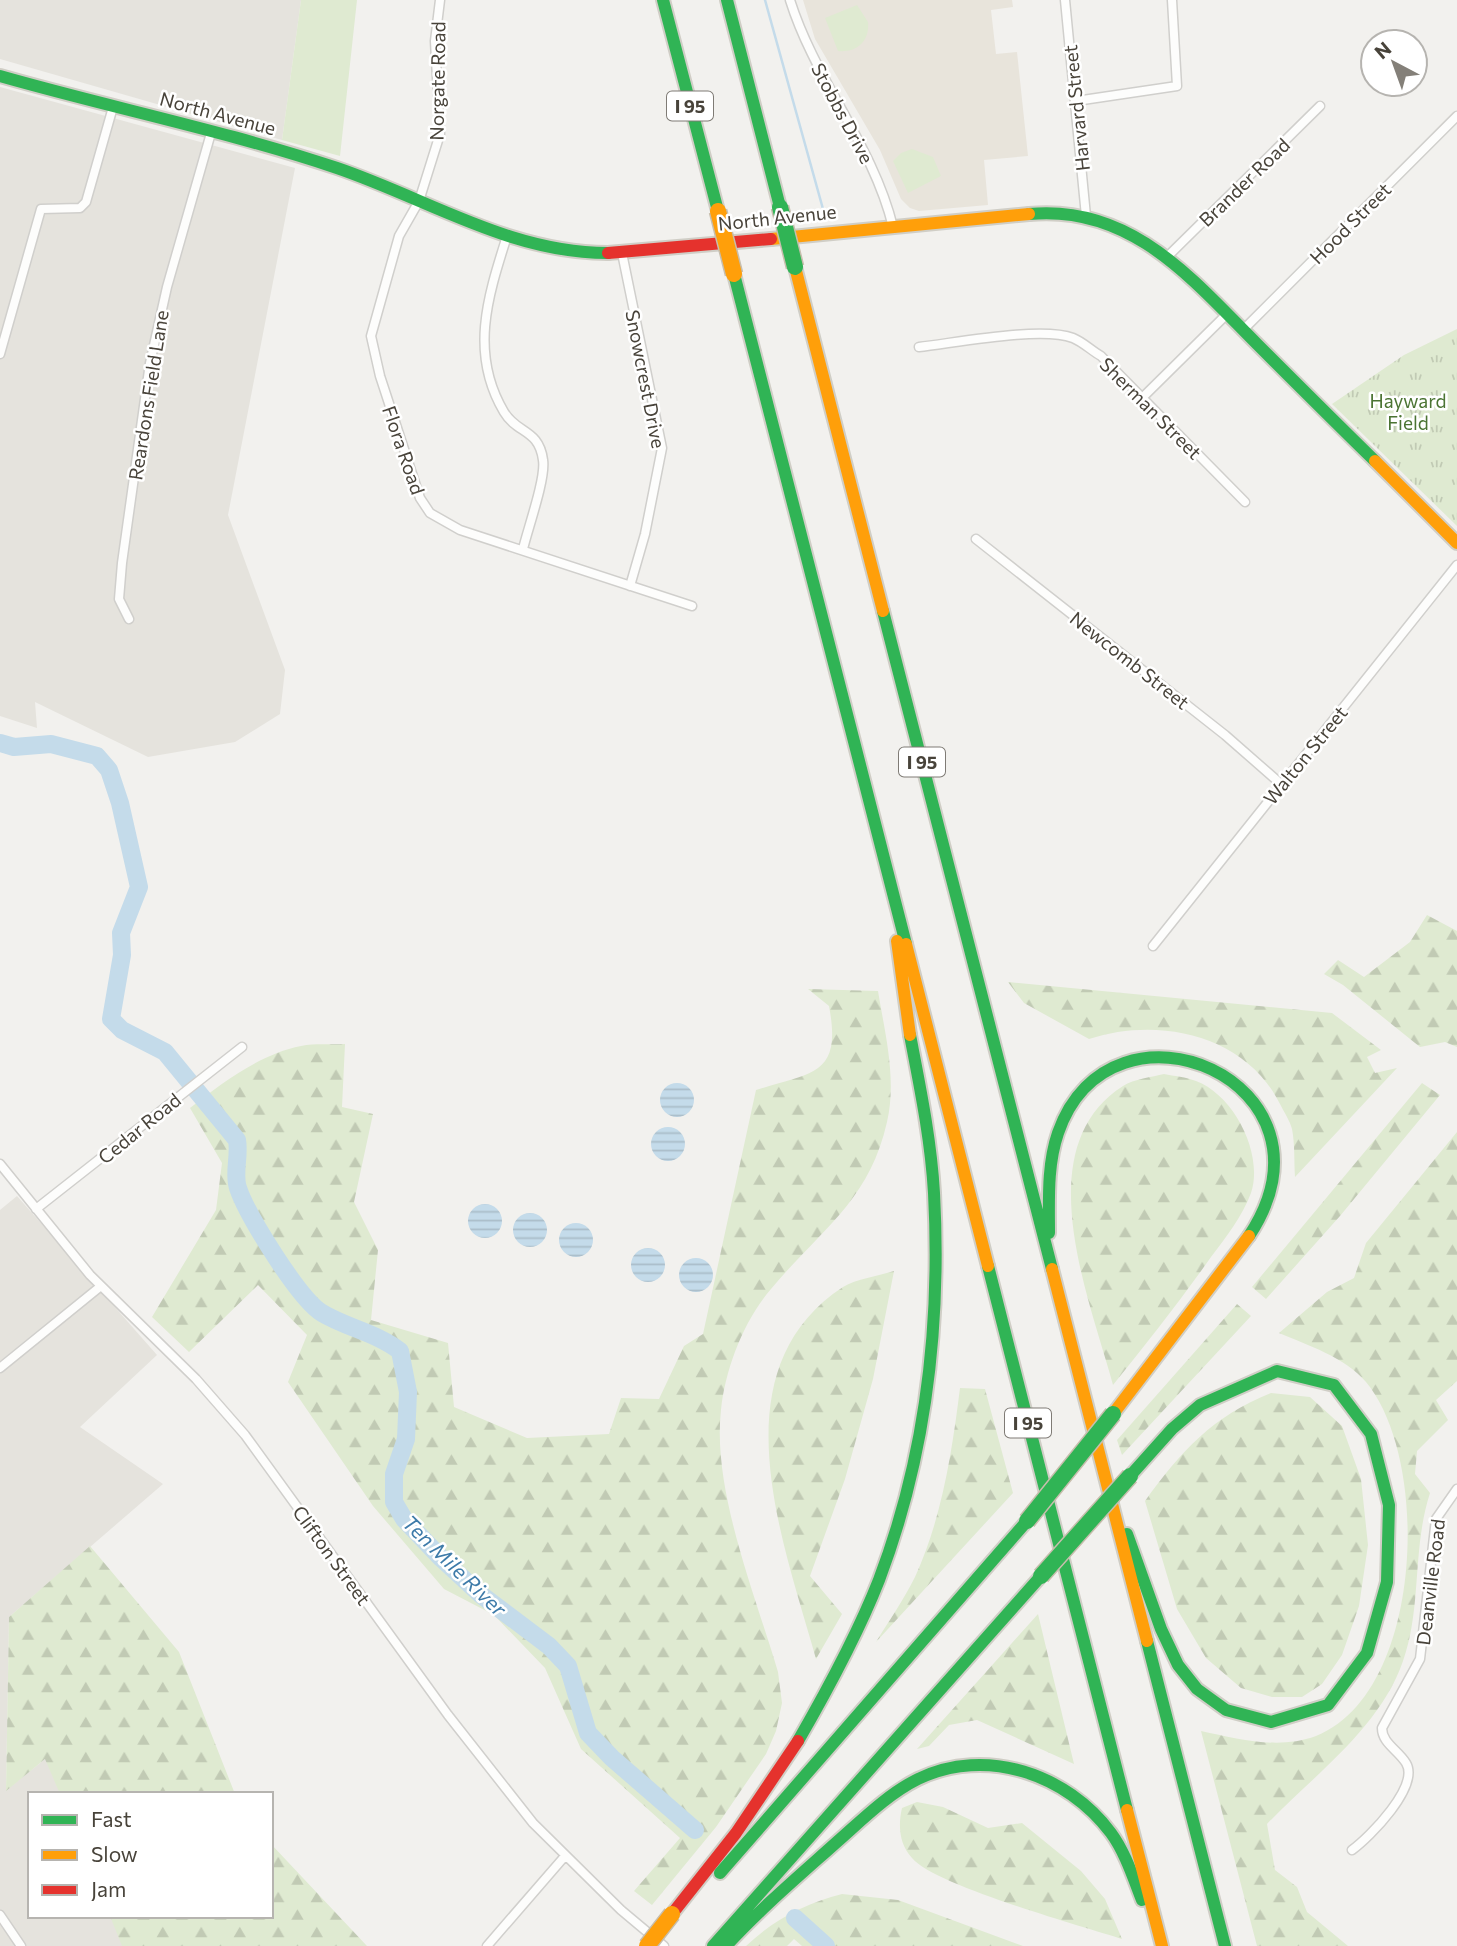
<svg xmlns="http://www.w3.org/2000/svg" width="1457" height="1946" viewBox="0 0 1457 1946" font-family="Commissioner,sans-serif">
  <defs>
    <pattern id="forest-firs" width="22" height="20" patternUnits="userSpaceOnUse" patternTransform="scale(1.75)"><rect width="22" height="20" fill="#dfead1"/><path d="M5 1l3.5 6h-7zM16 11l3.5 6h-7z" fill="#c1cab4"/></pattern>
    <pattern id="park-tufts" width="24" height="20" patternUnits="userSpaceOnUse" patternTransform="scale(1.75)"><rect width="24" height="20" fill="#dfead1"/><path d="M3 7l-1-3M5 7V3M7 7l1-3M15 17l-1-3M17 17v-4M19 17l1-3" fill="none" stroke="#c1cab4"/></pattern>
    <pattern id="water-rules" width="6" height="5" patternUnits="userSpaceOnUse" patternTransform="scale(1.75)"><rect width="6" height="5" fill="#c4dbea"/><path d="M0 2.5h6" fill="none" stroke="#aabdc9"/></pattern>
  </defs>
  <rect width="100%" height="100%" fill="#f2f1ee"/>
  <path fill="#e5e3dd" d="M0 0H301L282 140 0 59Z
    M0 87 295 168 228 515 285 670 280 714 235 742 148 757 35 702 37 728 0 716Z
    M17 1196 157 1355 80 1427 163 1484 9 1617 6 1790 63 1745 97 1794H30V1916H151L148 1946H0V1210Z"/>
  <path fill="#e8e4db" d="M803 0H1012L1013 7 991 10 996 54 1017 52 1028 156 984 160 988 205 919 211 910 208 901 199 880 150 815 39Z"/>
  <path fill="#dfead1" d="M301 0H357L340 156 282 140Z
    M857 5 868 22C870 41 857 53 838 51L825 18Z
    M912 149 933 157 941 176 908 193 893 161 901 153Z"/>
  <path fill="url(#forest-firs)" d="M1427 915 1457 931V1047L1445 1042 1420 1047 1343 985 1324 974 1338 960 1364 977 1410 942Z
    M1008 982 1332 1013 1381 1050 1367 1057 1375 1073 1397 1068 1295 1177C1294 1162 1295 1144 1292 1129 1290 1121 1284 1112 1280 1104 1246 1035 1159 1016 1089 1039L1024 1003Z
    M808 989 878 991C885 1034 897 1079 887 1122 869 1202 820 1230 771 1289 744 1320 725 1369 721 1410 712 1490 755 1594 778 1672L782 1703 776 1731 766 1754 716 1827 652 1905 634 1891 680 1838 581 1749 545 1668 494 1615 444 1589 373 1506 288 1382 307 1335 258 1285 189 1352 152 1317 216 1210 222 1163 190 1108C222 1083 260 1054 301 1046 315 1043 331 1045 345 1044L342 1107 373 1114 354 1202 378 1250 371 1320 448 1343 454 1407 527 1438 609 1434 621 1398 659 1399 684 1346 703 1334 756 1090C814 1072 842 1075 829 1006Z
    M1164 1074C1174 1076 1186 1077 1196 1081 1234 1095 1264 1154 1251 1193 1242 1217 1226 1237 1211 1257 1180 1301 1147 1343 1113 1385 1090 1299 1026 1148 1123 1086 1134 1079 1152 1077 1164 1074Z
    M1422 1083 1440 1095 1340 1216 1266 1299 1252 1287Z
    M1457 1132V1381L1436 1400 1448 1420 1417 1451 1415 1474 1430 1493C1412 1548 1422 1608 1403 1661 1380 1728 1314 1775 1267 1824L1275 1870 1297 1887 1307 1912 1348 1946H1257L1201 1731C1239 1739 1278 1750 1316 1736 1424 1693 1431 1460 1366 1382 1345 1357 1307 1345 1279 1333L1327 1292 1354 1278 1366 1243Z
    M894 1271 873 1379 845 1479 810 1576 842 1614 816 1659C784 1543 715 1371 843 1287 856 1279 878 1276 894 1271Z
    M1237 1304 1251 1316 1122 1455 1117 1440Z
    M960 1388 985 1389 1013 1493 876 1642C889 1621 904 1599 915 1577 942 1518 952 1452 960 1388Z
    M1271 1393 1310 1397 1342 1426 1361 1479 1368 1545 1359 1606 1342 1655 1322 1684 1302 1697H1272L1241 1688 1206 1658 1177 1609 1145 1501C1181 1451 1213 1416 1271 1393Z
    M90 1546 179 1652 235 1794H60L45 1759 6 1791 9 1617Z
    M1038 1614 1074 1764 977 1720 949 1725 929 1746 917 1749Z
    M917 1802 943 1807 988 1828 1022 1823 1081 1871 1105 1899 1122 1939C1081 1926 934 1885 912 1858 899 1844 898 1825 902 1808Z
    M271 1844 367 1946H122L110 1916H271Z
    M842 1894 898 1900 1023 1946H802L794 1939 787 1946H746C773 1920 806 1903 842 1894Z"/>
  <path fill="url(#park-tufts)" d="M1457 329V526L1332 404 1404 355Z"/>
  <path fill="url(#water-rules)" d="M660 1100a17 17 0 1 1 34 0a17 17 0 1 1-34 0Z
    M651 1144a17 17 0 1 1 34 0a17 17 0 1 1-34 0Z
    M468 1221a17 17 0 1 1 34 0a17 17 0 1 1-34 0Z
    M513 1230a17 17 0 1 1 34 0a17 17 0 1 1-34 0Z
    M559 1240a17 17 0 1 1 34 0a17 17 0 1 1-34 0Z
    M631 1265a17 17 0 1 1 34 0a17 17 0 1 1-34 0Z
    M679 1275a17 17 0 1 1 34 0a17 17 0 1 1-34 0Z"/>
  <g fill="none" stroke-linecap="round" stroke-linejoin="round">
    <path stroke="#c4dbea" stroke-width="2.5" d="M765 0 823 209"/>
    <path stroke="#c4dbea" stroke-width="18" d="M0 743 14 747 51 744 97 756 109 770 120 803 139 887 121 933 122 955 111 1019 122 1030 165 1052 237 1140C240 1156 233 1173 238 1188 247 1215 299 1299 322 1313 347 1328 377 1333 400 1351L408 1392 406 1439 394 1474V1502L404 1519 441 1558 480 1594 549 1646 568 1666 588 1733 612 1758 695 1830
      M795 1918 826 1946"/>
    <defs>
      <path id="street" d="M440 0 435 41 440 134 419 201 399 236 371 336 380 376 420 498 430 513 460 530 692 606
        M790 0C815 80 873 145 893 227
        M1065 0 1086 216
        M1076 101 1177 86 1172 0
        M507 236C488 296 469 353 504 412 517 434 539 429 543 460 546 478 528 528 523 549
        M622 253 662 448 645 534 630 586
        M1168 256 1320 106
        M1243 330 1457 116
        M919 347C955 343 1041 326 1073 338 1083 342 1092 351 1101 356L1245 502
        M0 354 41 209 80 208 86 202 113 107
        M1142 398 1227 314
        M976 539 1225 735 1281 784
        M129 619 119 599 122 563 150 363 167 287 211 133
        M1153 946 1457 565
        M0 1164 90 1275 196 1379 245 1435 448 1715 533 1823 621 1910 664 1946
        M36 1209 242 1047
        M0 1368 101 1286
        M1352 1850C1370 1837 1420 1786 1406 1763 1398 1750 1382 1743 1382 1728L1420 1659 1436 1519 1457 1489
        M0 1915 21 1946
        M487 1946 565 1856"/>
      <path id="fast" d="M663 0 718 211
        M727 0 780 207
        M0 76C112 108 227 131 337 168 428 199 510 253 608 253
        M1029 214C1131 204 1192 279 1257 344 1296 383 1335 422 1375 461
        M734 274 906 944
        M883 611 1052 1269
        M1049 1233C1049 1200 1047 1165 1058 1133 1111 980 1351 1082 1249 1236
        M988 1266 1127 1810
        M1127 1534 1161 1629 1178 1665 1197 1689 1226 1710 1271 1722 1328 1705 1367 1653 1387 1582 1389 1505 1371 1434 1334 1385 1277 1371 1200 1405 1172 1429 1130 1476
        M1147 1641 1225 1946
        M798 1741C828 1689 857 1636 879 1580 926 1456 941 1324 934 1193 931 1140 920 1087 910 1035
        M720 1873 1027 1521
        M713 1946 1041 1576
        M726 1946C761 1908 800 1875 838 1841 863 1819 888 1794 918 1779 986 1746 1067 1774 1111 1833 1125 1852 1133 1877 1142 1900"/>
      <path id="slow" d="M771 239 1029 214
        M795 267 883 611
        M1375 461 1457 543
        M897 941 910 1035
        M906 944 988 1266
        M1052 1269 1147 1641
        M1113 1414 1249 1236
        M1127 1810 1162 1946"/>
      <path id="jam" d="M608 253 771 239
        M672 1914 736 1833 798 1741"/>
    </defs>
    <use href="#street" stroke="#d0cfcc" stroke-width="11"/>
    <use href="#fast" stroke="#d0cec6" stroke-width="16"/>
    <use href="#slow" stroke="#d0cec6" stroke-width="16"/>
    <use href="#jam" stroke="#d0cec6" stroke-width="16"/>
    <use href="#street" stroke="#fdfdfc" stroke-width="8"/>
    <use href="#fast" stroke="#30b455" stroke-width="12"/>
    <use href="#slow" stroke="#ff9f0a" stroke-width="12"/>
    <use href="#jam" stroke="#e5322d" stroke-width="12"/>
    <defs>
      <path id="fast-bridge" d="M780 207 795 267
        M1027 1521 1113 1414
        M1041 1576 1130 1476"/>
      <path id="slow-bridge" d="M718 211 734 274
        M647 1946 672 1914"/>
    </defs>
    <use href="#fast-bridge" stroke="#c7bead" stroke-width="19" stroke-linecap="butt"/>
    <use href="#slow-bridge" stroke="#c7bead" stroke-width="19" stroke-linecap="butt"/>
    <use href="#fast-bridge" stroke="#30b455" stroke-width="16"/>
    <use href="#slow-bridge" stroke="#ff9f0a" stroke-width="16"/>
  </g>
  <g text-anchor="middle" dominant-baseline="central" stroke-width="5" stroke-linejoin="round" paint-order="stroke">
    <g fill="#fff" stroke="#7f7b75" stroke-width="2">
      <rect x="667" y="91.5" width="46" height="29" rx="5"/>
      <rect x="899" y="747.5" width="46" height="29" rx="5"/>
      <rect x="1005" y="1408.5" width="46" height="29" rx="5"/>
    </g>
    <g font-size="18" font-weight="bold" fill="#48433a">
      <text x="690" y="106">I 95</text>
      <text x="922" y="762">I 95</text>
      <text x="1028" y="1423">I 95</text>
    </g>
    <g font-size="19" fill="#48433a" stroke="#fff">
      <text transform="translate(437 81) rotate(-89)">Norgate Road</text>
      <text transform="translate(1076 108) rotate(-96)">Harvard Street</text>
      <text transform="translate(218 113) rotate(15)">North Avenue</text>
      <text transform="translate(843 113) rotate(62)">Stobbs Drive</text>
      <text transform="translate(1244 182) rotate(-44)">Brander Road</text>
      <text transform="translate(777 217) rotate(-6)">North Avenue</text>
      <text transform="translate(1350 223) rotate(-45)">Hood Street</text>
      <text transform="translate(646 379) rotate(79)">Snowcrest Drive</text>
      <text transform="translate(148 395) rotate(-81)">Reardons Field Lane</text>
      <text transform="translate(1151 408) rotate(45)">Sherman Street</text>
      <text transform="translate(404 450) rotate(71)">Flora Road</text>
      <text transform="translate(1130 660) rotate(38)">Newcomb Street</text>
      <text transform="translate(1305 755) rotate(-51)">Walton Street</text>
      <text transform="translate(139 1128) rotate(-39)">Cedar Road</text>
      <text transform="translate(332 1555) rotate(54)">Clifton Street</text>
      <text transform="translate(1430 1582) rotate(-83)">Deanville Road</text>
    </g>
    <g font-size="19" fill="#4b7433" stroke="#fff">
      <text x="1408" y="400">Hayward<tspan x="1408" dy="22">Field</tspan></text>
    </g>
    <g font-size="21" font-style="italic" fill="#3e7ba9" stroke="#fff">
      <text transform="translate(455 1565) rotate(44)">Ten Mile River</text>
    </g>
  </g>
  <rect x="28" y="1792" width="245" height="126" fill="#ffffff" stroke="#b6b4b0" stroke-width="2"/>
  <rect x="42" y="1815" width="35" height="10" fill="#30b455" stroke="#b6b4b0" stroke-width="2"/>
  <text x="91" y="1827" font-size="21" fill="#48433a">Fast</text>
  <rect x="42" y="1850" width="35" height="10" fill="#ff9f0a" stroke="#b6b4b0" stroke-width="2"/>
  <text x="91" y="1862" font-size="21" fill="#48433a">Slow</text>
  <rect x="42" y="1885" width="35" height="10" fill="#e5322d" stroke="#b6b4b0" stroke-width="2"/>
  <text x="91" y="1897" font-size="21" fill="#48433a">Jam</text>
  <g transform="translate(1394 63) rotate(319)"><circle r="33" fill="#ffffff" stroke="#b6b4b0" stroke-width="2"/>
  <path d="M0-5L12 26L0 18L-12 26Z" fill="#848079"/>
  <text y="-10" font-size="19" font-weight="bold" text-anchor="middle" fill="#48433a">N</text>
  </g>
</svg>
